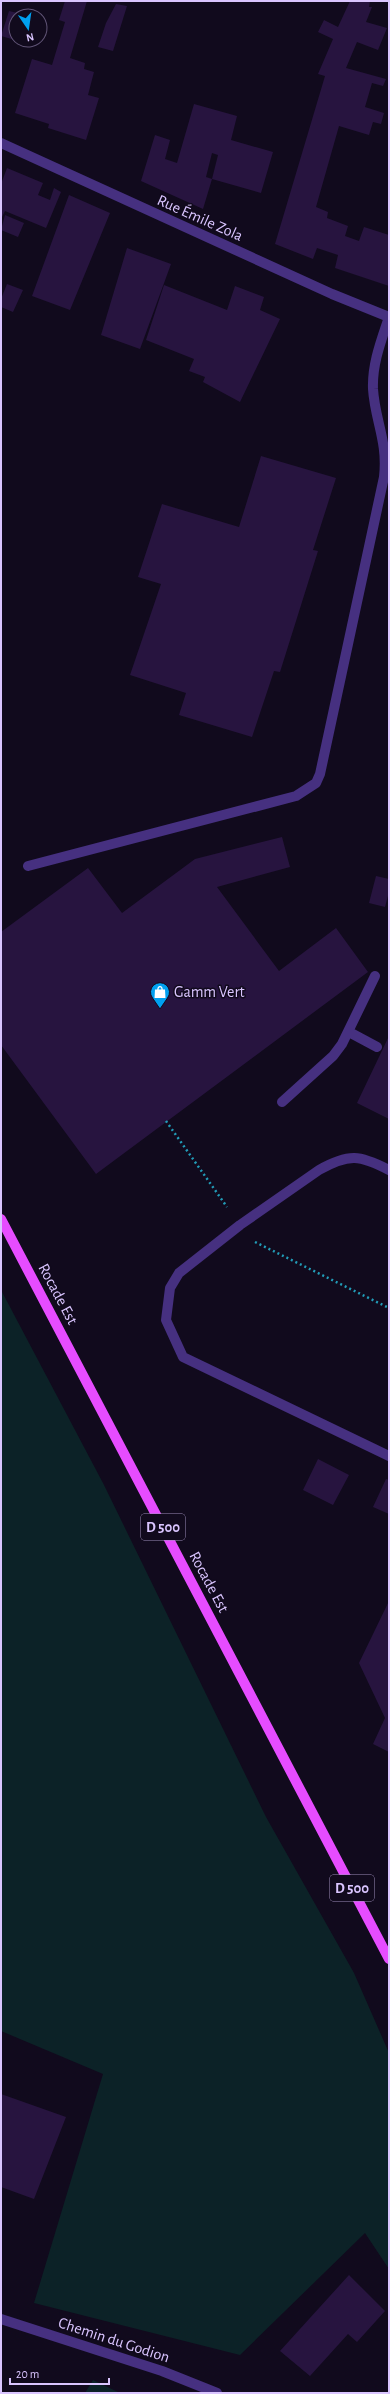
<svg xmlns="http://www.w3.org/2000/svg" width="390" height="2394" viewBox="0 0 390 2394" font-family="'Alegreya Sans',sans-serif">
  <rect width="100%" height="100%" fill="#110a1d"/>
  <path fill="#0c2227" d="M1 1290 104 1485 266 1817 354 1973 389 2053V2269L365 2233 240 2355 34 2303 103 2074 1 2031Z
    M93 2380 120 2393H85Z"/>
  <path fill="#27143f" d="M65 1H87L70 58 85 63 84 69 94 72 88 95 99 98 86 140 48 128 49 124 15 113 32 59 52 65 65 22 59 20Z
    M350 1H370L369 7H372L366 22 387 28 378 50 357 42 346 68 386 79 383 86 372 83 365 107 384 113 381 124 373 122 369 135 339 126 316 207 328 212 327 218 348 226 345 236 359 241 364 227 389 235V286L335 268 338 255 317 248 313 259 275 244 325 76 318 74 333 39 318 32 324 20 338 27Z
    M116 4 127 6 113 51 98 47 106 23Z
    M9 11 22 14 16 16 15 40 1 36Z
    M194 104 237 116 231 140 273 152 261 193 212 179 218 155 212 153 206 177 212 179 203 209 141 181 155 135 170 140 165 159 177 163Z
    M7 168 43 183 38 195 50 200 54 188 61 192 46 228 5 211 1 219V184Z
    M69 195 110 213 70 310 32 296Z
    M5 215 24 223 18 237 1 230Z
    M127 248 171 264 140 349 101 335Z
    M7 284 23 290 13 312 1 307V299Z
    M164 285 227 310 235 286 264 297 260 310 280 319 240 402 203 382 205 377 189 371 194 359 146 340Z
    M261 456 336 478 313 550 318 551 280 672 274 671 252 737 179 715 186 693 130 675 161 584 138 577 162 504 239 527Z
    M282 837 290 867 217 887 279 971 336 928 368 972 96 1174 1 1045V932L88 868 122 913 195 859Z
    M376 876 389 879V892L385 907 369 903Z
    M389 1036V1119L357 1103Z
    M318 1459 349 1475 333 1505 303 1490Z
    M386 1479 389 1480V1514L373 1507Z
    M389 1601V1752L373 1744 385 1718 359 1663Z
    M1 2094 66 2117 34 2199 1 2187Z
    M349 2275 385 2311 357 2342 348 2334 310 2376 280 2351Z"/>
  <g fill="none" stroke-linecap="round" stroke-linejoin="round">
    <path stroke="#229cb7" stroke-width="2.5" stroke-dasharray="2 3" stroke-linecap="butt" d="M166 1121 227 1207
      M255 1242 389 1308"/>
    <path stroke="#463080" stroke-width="10" d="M28 866 296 796 316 783 320 774 384 477C388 441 375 421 373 389 372 364 381 341 389 317
      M349 1032 377 1047
      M282 1102 333 1056 342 1044 375 976
      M389 1170C360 1155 349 1153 319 1170L240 1225 179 1273 170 1288 166 1320 183 1357 389 1456"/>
    <path stroke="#463080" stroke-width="10" d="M1 143 332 294 389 317
      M1 2319 162 2371 217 2393"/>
    <path stroke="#e64cff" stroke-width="10" d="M1 1219 389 1959"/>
  </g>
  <defs>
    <symbol id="shop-pin" viewBox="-11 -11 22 30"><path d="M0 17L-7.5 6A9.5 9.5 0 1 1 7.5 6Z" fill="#00a0f0" stroke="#110a1d"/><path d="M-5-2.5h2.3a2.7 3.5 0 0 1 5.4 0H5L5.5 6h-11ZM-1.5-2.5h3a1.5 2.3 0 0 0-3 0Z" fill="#fff"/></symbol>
  </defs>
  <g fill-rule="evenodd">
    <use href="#shop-pin" x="149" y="981" width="22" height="30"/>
  </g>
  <g text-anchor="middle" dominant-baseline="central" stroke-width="3" stroke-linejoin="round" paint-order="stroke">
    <g fill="#110a1d" stroke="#9e8dbb" stroke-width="1">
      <rect x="141" y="1514" width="44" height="26" rx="3"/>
      <rect x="330" y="1875" width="44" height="26" rx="3"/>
    </g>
    <g font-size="15" font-weight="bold" fill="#dac5ff">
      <text x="163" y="1527">D 500</text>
      <text x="352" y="1888">D 500</text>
    </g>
    <g font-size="16" fill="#dac5ff" stroke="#110a1d">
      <text transform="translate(200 218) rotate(24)">Rue Émile Zola</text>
      <text transform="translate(58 1294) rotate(62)">Rocade Est</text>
      <text transform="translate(209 1582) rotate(62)">Rocade Est</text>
      <text transform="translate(114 2340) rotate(18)">Chemin du Godion</text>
    </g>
    <g font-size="16" fill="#dac5ff" stroke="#110a1d" text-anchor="start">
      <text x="174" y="992">Gamm Vert</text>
    </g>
  </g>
  <rect width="390" height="2394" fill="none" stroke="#dac5ff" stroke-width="4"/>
  <g transform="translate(28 28) rotate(167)"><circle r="19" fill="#110a1d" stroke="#615577"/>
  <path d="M0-3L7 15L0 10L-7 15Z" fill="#00a0f0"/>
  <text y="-6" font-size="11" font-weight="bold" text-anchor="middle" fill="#dac5ff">N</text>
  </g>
  <path d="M10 2378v6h99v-6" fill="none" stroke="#dac5ff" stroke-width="2"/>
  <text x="16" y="2378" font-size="12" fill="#dac5ff" stroke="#110a1d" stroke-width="3" paint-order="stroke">20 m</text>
</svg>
